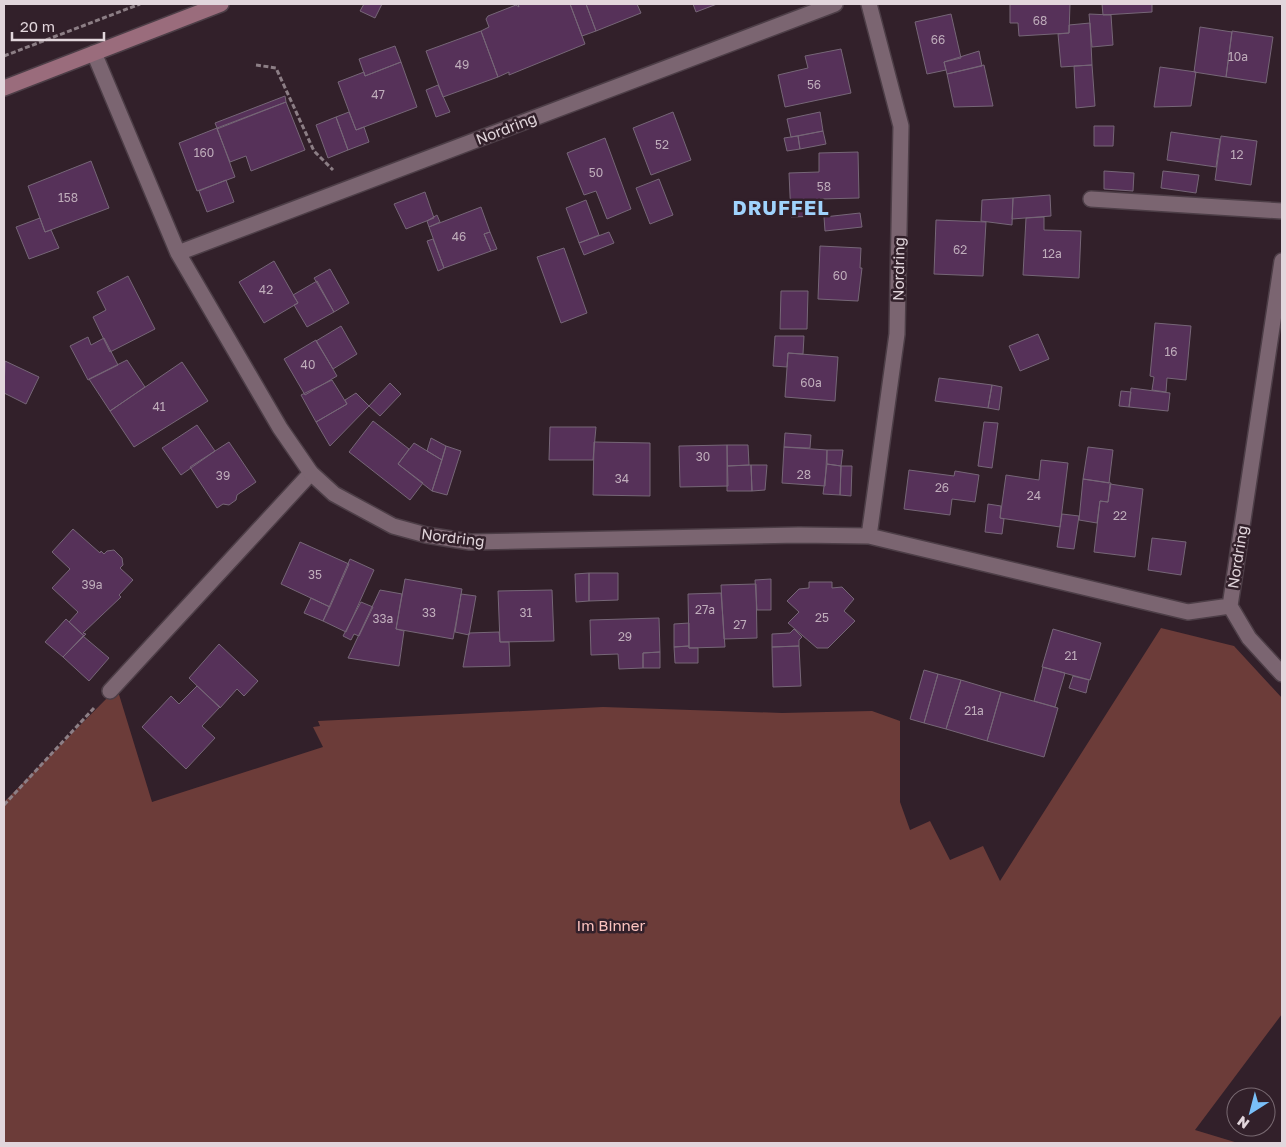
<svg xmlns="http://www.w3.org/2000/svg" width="1286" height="1147" viewBox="0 0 1286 1147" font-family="'Golos Text',sans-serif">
  <rect width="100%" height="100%" fill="#32202a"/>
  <path fill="#6c3c39" d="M1161 628 1234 646 1282 698V1014L1195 1130 1238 1143H4V802L117 688 152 802 323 747 313 727 320 726 318 721 603 707 782 713 872 711 900 721V802L910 830 930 821 950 860 983 846 1000 881Z"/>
  <path fill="#563159" stroke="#766677" d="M364 4H382L375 18 360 11Z
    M518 4H570L585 44 509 75V72L498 77 481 31 489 27 486 19 488 16 516 5 519 7Z
    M570 4H586L596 31 582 36Z
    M586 4H637L641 13 596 31Z
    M693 4H717L696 12Z
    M1010 4H1070L1069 33 1019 36 1018 23H1010Z
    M1102 4H1152V12L1103 15Z
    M951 14 961 58 944 62 946 70 927 74 915 22Z
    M1089 14 1111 15 1113 45 1092 47Z
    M1090 23 1092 65 1061 67 1058 34 1069 33V25Z
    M1200 27 1232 32 1226 77 1194 72Z
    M481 31 498 77 443 97 426 51Z
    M1232 31 1273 37 1266 83 1226 77Z
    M395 46 401 62 365 76 359 59Z
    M841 49 851 93 785 107 778 75 808 68 805 56Z
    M979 51 982 66 947 74 944 62Z
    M401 62 417 107 356 130 338 82 364 72 365 76Z
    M984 65 993 106 954 107 947 74Z
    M1092 65 1095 106 1076 108 1074 66Z
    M1160 67 1196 72 1191 106 1154 107Z
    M438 85 450 112 436 117 426 90Z
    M285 96 286 102 217 128 215 123Z
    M286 102 305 150 251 171 246 156 230 162 217 129Z
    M349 112 356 130 364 127 369 142 348 150 336 117Z
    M673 112 691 160 651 175 633 128Z
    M820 112 823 131 791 137 787 119Z
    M336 117 348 150 328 158 316 125Z
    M1094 126H1114L1113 146H1094Z
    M217 128 235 177 197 191 179 143Z
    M823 131 826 144 800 149 798 136Z
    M1171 132 1220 139 1216 167 1167 160Z
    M798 136 800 149 787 151 784 138Z
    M1221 136 1257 141 1251 185 1215 180Z
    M605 138 631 209 607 219 596 191 584 195 567 153Z
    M858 152 859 198 820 199 821 216 791 217 789 173 819 172V153Z
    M91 161 109 208 45 232 28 186Z
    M1104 171 1134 173 1133 191 1104 189Z
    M1163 171 1199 175 1196 193 1161 188Z
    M659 179 673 215 650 224 636 188Z
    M226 180 234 202 207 212 199 191Z
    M425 192 434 218 406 229 394 204Z
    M1050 195 1051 216 1012 219 1013 198Z
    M1013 198 1012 225 981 221 982 200Z
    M586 200 599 235 579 243 566 208Z
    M481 207 490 232 484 234 491 251 444 268 429 227Z
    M860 213 862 227 825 231 824 217Z
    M437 215 440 222 429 227 427 221Z
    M1044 217V230L1081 231 1079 278 1023 275 1026 218Z
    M40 218 45 232 51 230 59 248 29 259 16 227Z
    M936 220 986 222 983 276 934 274Z
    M490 232 497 249 491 251 484 234Z
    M609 232 614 243 584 255 579 243Z
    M433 239 444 268 438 271 427 241Z
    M820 246 861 248 860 268H862L858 301 818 299Z
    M564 248 587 313 561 323 537 257Z
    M274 261 298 303 264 323 239 282Z
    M330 269 349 303 334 312 314 278Z
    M128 276 155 329 110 352 93 317 106 310 97 292Z
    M317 281 334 312 307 327 294 305 298 303 293 295Z
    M781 291H808L807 329H780Z
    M1155 323 1191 326 1186 380 1167 378 1166 392 1152 390 1154 377 1150 376Z
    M341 326 357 354 333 369 316 341Z
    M1038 334 1049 359 1020 371 1009 346Z
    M775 336H804L803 354 788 353 787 367 773 366Z
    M88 337 91 345 104 338 118 365 88 380 70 346Z
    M316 340 337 376 305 395 284 359Z
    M788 353 838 357 835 401 785 397Z
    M127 360 145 387 110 411 89 379Z
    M5 361 39 377 26 404 4 393Z
    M182 362 208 401 134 447 110 411Z
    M939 378 992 385 988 408 935 401Z
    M332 380 347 404 316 422 301 395Z
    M390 383 401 394 380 416 369 406Z
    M992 385 1002 387 999 410 988 408Z
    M1131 388 1170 393 1168 411 1129 407Z
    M1121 391 1131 392 1129 407 1119 406Z
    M356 393 369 406 330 446 316 422 347 404 345 400Z
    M373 421 409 449 398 464 423 483 410 500 349 452Z
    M984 422 998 423 992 468 978 466Z
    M197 425 215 451 181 475 162 448Z
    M550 427H596L593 460H549Z
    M785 433 811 435 810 448 784 447Z
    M431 438 446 446 442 460 427 451Z
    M229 442 256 482 237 495 236 500 229 505 223 504 217 508 190 467Z
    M594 442 650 443V496L593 495Z
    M414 443 442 460 432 491 398 464Z
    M727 445 728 486 680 487 679 446Z
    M727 445H748L749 465 727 466Z
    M446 446 461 451 447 495 432 491Z
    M784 447 827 450 825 486 782 483Z
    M1088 447 1113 450 1109 483 1083 479Z
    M827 450H843L841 466 827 464Z
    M1041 460 1068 463 1060 527 1000 518 1006 475 1039 480Z
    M827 464 841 466 840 495 823 494Z
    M751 465 752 491H727V466Z
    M751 465H767L765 490 752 491Z
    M841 466H852L851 496 840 495Z
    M909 470 954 476 955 471 979 475 975 502 952 499 950 515 904 509Z
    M1083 479 1111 483 1108 502 1100 501 1097 523 1079 520Z
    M1110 484 1143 489 1135 557 1094 552 1100 501 1108 502Z
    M988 504 1001 506 1000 518 1004 519 1002 534 985 532Z
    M1062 514 1079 516 1074 549 1057 547Z
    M73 529 100 553 101 551 104 554 107 551 114 550 122 558 123 565 120 568 133 580 119 595 121 597 83 633 86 634 84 636 69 622 78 612 52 588 70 569 52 552Z
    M1152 538 1186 542 1181 575 1148 570Z
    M300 542 349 564 330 607 281 584Z
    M350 559 374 570 346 632 323 621Z
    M589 573V601L576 602 575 574Z
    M589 573H618V600L589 601Z
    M405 579 462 589 453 639 396 629Z
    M771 579V610H757L755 580Z
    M809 582H832V588L842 587 854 599 844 611 855 621 828 648H817L788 623 799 612 787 601 799 589 809 588Z
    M756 584 757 638 724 639 721 585Z
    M380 590 402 594 396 629 404 631 399 666 348 658Z
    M552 590 554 641 500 642 498 591Z
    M721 593 725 647 689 648 688 594Z
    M461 594 476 596 469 635 455 632Z
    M311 598 330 607 323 621 304 613Z
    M361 602 373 607 359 636 354 634 351 640 343 636Z
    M659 618 660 652 643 653V668L619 669 618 654 591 655 590 620Z
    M66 619 84 636 63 657 45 642Z
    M689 623V646L674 647V624Z
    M794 629 802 637 799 640V646L772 647V634L790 633Z
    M1053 629 1101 643 1090 680 1042 667Z
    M499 632 500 642H509L510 666 463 667 469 633Z
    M83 636 109 658 89 681 63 657Z
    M219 644 258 681 244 696 237 689 220 708 189 678Z
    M689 646V648H698V663H675L674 647Z
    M799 646 801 686 773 687 772 647Z
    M660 652V668H643V653Z
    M1043 667 1065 673 1055 707 1034 701Z
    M924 670 938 674 924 723 910 719Z
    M938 674 961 680 946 729 924 723Z
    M1073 676 1089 680 1086 693 1069 688Z
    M961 680 1001 692 987 741 946 729Z
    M197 686 220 707 202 726 215 738 186 769 142 727 171 696 179 704Z
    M1001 692 1058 708 1044 757 987 741Z"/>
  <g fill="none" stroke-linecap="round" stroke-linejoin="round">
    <defs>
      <path id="lane" d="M1091 199 1282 211
        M110 691 311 473"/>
      <path id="street" d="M869 4 901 126 897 334 869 536
        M94 53 178 253 280 428 311 473 334 494 393 526 426 535 470 542 799 535 869 536 1188 612 1230 606
        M178 253 835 4
        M1230 606 1282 261
        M1230 606 1249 638 1282 674"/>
      <path id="secondary" d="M4 88 221 4"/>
    </defs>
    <use href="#lane" stroke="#4d3e47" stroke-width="18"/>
    <use href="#street" stroke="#4d3e47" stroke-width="18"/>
    <use href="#secondary" stroke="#4d3e47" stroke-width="18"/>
    <path stroke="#8c7e85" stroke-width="3" stroke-dasharray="5 2.5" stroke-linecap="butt" d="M4 56 140 4
      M256 65 276 68 314 151 333 170
      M4 805 94 708"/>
    <use href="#lane" stroke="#7b6571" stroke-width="15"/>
    <use href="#street" stroke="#7b6571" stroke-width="15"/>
    <use href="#secondary" stroke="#9a6c7c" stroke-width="15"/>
  </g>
  <g text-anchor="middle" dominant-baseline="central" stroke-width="5" stroke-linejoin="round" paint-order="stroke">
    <g font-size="12" fill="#bfadbb">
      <text x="1040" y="20">68</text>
      <text x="938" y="39">66</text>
      <text x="1238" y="56">10a</text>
      <text x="462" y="64">49</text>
      <text x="814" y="84">56</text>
      <text x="378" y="94">47</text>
      <text x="662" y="144">52</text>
      <text x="204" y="152">160</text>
      <text x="1237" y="154">12</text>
      <text x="596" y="172">50</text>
      <text x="824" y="186">58</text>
      <text x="68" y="197">158</text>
      <text x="459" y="236">46</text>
      <text x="960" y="249">62</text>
      <text x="1052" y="253">12a</text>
      <text x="840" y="275">60</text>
      <text x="266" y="289">42</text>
      <text x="1171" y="351">16</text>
      <text x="308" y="364">40</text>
      <text x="811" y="382">60a</text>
      <text x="159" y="406">41</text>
      <text x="703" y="456">30</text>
      <text x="804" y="474">28</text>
      <text x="223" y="475">39</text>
      <text x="622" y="478">34</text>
      <text x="942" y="487">26</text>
      <text x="1034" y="495">24</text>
      <text x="1120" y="515">22</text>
      <text x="315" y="574">35</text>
      <text x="92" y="584">39a</text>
      <text x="705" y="609">27a</text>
      <text x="429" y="612">33</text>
      <text x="526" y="612">31</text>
      <text x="822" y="617">25</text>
      <text x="383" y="618">33a</text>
      <text x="740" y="624">27</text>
      <text x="625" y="636">29</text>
      <text x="1071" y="655">21</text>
      <text x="974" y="710">21a</text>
    </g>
    <g font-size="15" fill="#e2d6dc" stroke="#32202a">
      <text transform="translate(506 128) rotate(-21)">Nordring</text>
      <text transform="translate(898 269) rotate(-89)">Nordring</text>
      <text transform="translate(453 537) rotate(7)">Nordring</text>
      <text transform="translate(1237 557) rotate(-81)">Nordring</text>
    </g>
    <g font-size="15" fill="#fdc4c0" stroke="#32202a">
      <text x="611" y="925">Im Binner</text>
    </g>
    <g font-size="20" font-weight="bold" letter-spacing="1" fill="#a0d3fd" stroke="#32202a">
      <text x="781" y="207">DRUFFEL</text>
    </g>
  </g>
  <rect width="1286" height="1147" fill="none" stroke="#e2d6dc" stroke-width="10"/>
  <g transform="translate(1251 1112) rotate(216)"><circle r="24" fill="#32202a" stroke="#786971"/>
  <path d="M0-4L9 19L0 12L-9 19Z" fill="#79bff8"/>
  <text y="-8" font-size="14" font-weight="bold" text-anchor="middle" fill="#e2d6dc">N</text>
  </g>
  <path d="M12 32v8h92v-8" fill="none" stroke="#e2d6dc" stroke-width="2.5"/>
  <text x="20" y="32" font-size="15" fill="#e2d6dc" stroke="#32202a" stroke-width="4" paint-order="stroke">20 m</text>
</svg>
